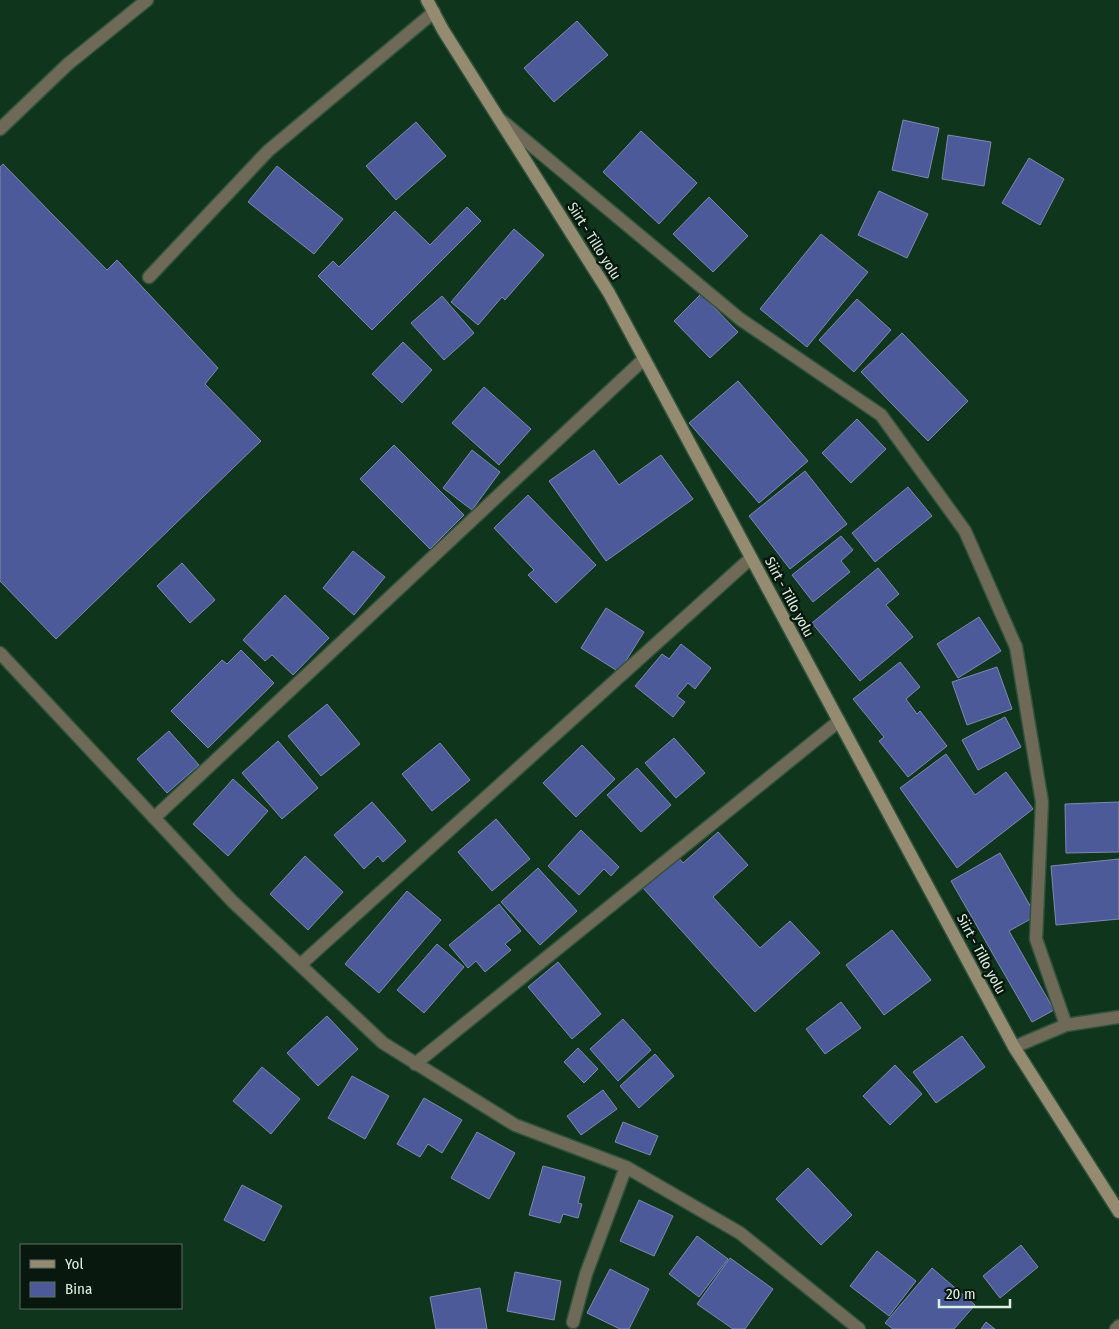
<svg xmlns="http://www.w3.org/2000/svg" width="1119" height="1329" viewBox="0 0 1119 1329" font-family="'Fira Sans Condensed',sans-serif">
  <rect width="100%" height="100%" fill="#10351d"/>
  <path fill="#4c5a99" stroke="#7e89b0" d="M577 21 608 55 554 102 524 68Z
    M903 120 939 128 928 178 892 170Z
    M416 122 446 156 396 200 366 166Z
    M641 131 697 183 659 224 603 172Z
    M948 135 991 142 984 186 942 179Z
    M1029 158 1064 179 1040 225 1002 203Z
    M3 164 107 270 117 260 218 368 205 384 261 441 56 639 0 581V167Z
    M277 166 343 219 314 254 248 202Z
    M879 191 928 214 907 258 858 235Z
    M709 197 748 236 713 272 673 234Z
    M467 207 481 221 372 330 318 276 333 261 339 267 395 211 430 245Z
    M514 229 544 255 505 300 502 297 478 325 451 302Z
    M821 234 868 272 807 347 760 309Z
    M701 294 738 332 710 358 674 321Z
    M442 296 474 333 444 360 411 323Z
    M857 299 891 330 854 372 819 340Z
    M902 333 968 401 928 441 861 372Z
    M403 342 432 370 402 403 372 374Z
    M738 381 808 461 759 503 689 423Z
    M484 387 531 429 499 465 452 423Z
    M857 419 886 449 851 483 822 453Z
    M394 445 464 515 430 549 360 479Z
    M472 450 500 472 472 510 443 488Z
    M594 450 619 485 661 455 693 499 606 561 549 481Z
    M805 471 847 524 790 569 749 516Z
    M908 487 932 516 875 562 852 533Z
    M528 495 596 565 556 603 528 575 534 570 494 528Z
    M841 536 853 550 841 561 850 572 813 602 792 575Z
    M353 551 385 577 354 615 323 588Z
    M182 563 215 600 190 623 157 586Z
    M878 568 899 594 886 605 913 637 860 681 812 623Z
    M285 595 329 638 293 675 272 655 265 661 243 640Z
    M606 608 644 632 619 672 581 648Z
    M979 617 1001 651 958 678 937 644Z
    M681 644 711 668 695 689 688 683 677 696 685 702 673 717 635 686 662 654 669 659Z
    M241 650 274 683 208 748 171 711 222 660 227 664Z
    M900 662 920 687 906 699 917 714 920 711 947 746 908 777 879 741 884 737 853 699Z
    M997 667 1012 709 967 725 952 682Z
    M327 704 360 744 321 776 288 736Z
    M1005 717 1021 747 978 770 962 740Z
    M169 731 199 765 167 793 137 759Z
    M674 738 705 773 676 798 645 763Z
    M278 741 318 788 282 819 242 773Z
    M440 743 470 780 432 811 402 774Z
    M582 745 615 779 576 817 543 783Z
    M946 754 975 795 1006 772 1033 809 957 868 900 788Z
    M637 768 671 805 641 832 607 795Z
    M233 779 268 811 228 856 193 824Z
    M372 802 406 841 383 862 378 856 364 869 334 835Z
    M1119 802V852L1066 853 1065 804Z
    M496 819 530 859 492 891 458 852Z
    M581 830 619 867 611 876 604 869 579 895 548 866Z
    M718 832 748 865 713 897 760 948 790 921 820 953 755 1012 643 888 678 857 683 863Z
    M1000 853 1036 916 1009 931 1054 1010 1032 1022 951 881Z
    M305 856 343 892 308 930 270 894Z
    M1119 859V919L1056 925 1051 866Z
    M538 868 577 911 540 945 501 902Z
    M407 891 441 920 379 993 345 964Z
    M499 904 521 931 505 944 511 950 485 972 476 961 468 968 449 945Z
    M892 930 931 980 884 1015 846 965Z
    M437 944 464 967 424 1013 397 990Z
    M558 962 601 1014 572 1039 528 987Z
    M841 1002 861 1028 825 1054 806 1029Z
    M327 1016 358 1049 318 1086 287 1053Z
    M623 1019 651 1050 618 1081 590 1049Z
    M962 1036 985 1067 936 1103 913 1072Z
    M578 1048 598 1069 584 1083 564 1062Z
    M655 1054 674 1076 639 1108 620 1086Z
    M895 1065 922 1094 890 1125 863 1096Z
    M262 1067 300 1099 271 1134 233 1101Z
    M352 1076 389 1096 365 1139 328 1118Z
    M603 1090 617 1109 581 1135 567 1116Z
    M424 1098 462 1120 442 1153 428 1144 420 1157 397 1144Z
    M623 1122 658 1136 650 1155 615 1142Z
    M477 1132 515 1153 489 1199 451 1178Z
    M543 1166 585 1177 578 1203 582 1204 578 1218 563 1214 560 1223 529 1215Z
    M808 1168 852 1215 821 1245 776 1199Z
    M242 1185 282 1206 264 1241 224 1220Z
    M639 1200 673 1216 654 1256 620 1241Z
    M697 1236 728 1259 699 1297 669 1274Z
    M1021 1245 1038 1267 1000 1298 983 1276Z
    M877 1251 916 1281 889 1316 850 1286Z
    M730 1258 773 1289 745 1329H733L697 1304Z
    M932 1268 975 1305 954 1329H893L885 1323Z
    M610 1269 649 1289 629 1329H620L587 1313Z
    M515 1272 561 1281 554 1320 507 1311Z
    M480 1288 487 1329H436L430 1297Z
    M986 1322 995 1329H981Z"/>
  <g fill="none" stroke-linecap="round" stroke-linejoin="round">
    <defs>
      <path id="street" d="M501 120 740 319 881 415 965 531 1016 647 1042 802 1036 939 1066 1025
        M0 129 68 64 147 0
        M149 277 268 151 434 12
        M0 653 232 901 383 1043 515 1125 626 1167 740 1233 859 1329
        M154 818 644 359
        M300 965 751 558
        M1014 1047 1066 1025 1119 1017
        M415 1064 839 721
        M573 1322 586 1274 626 1167
        M1116 1329 1119 1326"/>
      <path id="secondary" d="M427 0 443 30 609 293 1014 1047 1119 1212"/>
    </defs>
    <use href="#street" stroke="#31533c" stroke-width="15"/>
    <use href="#secondary" stroke="#31533c" stroke-width="15"/>
    <use href="#street" stroke="#6f6958" stroke-width="12"/>
    <use href="#secondary" stroke="#948b70" stroke-width="12"/>
  </g>
  <g text-anchor="middle" dominant-baseline="central" stroke-width="5" stroke-linejoin="round" paint-order="stroke">
    <g font-size="14" fill="#dcf1e1" stroke="#09180e">
      <text transform="translate(594 241) rotate(58)">Siirt - Tillo yolu</text>
      <text transform="translate(789 597) rotate(62)">Siirt - Tillo yolu</text>
      <text transform="translate(981 954) rotate(62)">Siirt - Tillo yolu</text>
    </g>
  </g>
  <rect x="20" y="1244" width="162" height="65" fill="#09180e" stroke="#5d6f62"/>
  <rect x="30" y="1260" width="25" height="8" fill="#948b70" stroke="#5d6f62"/>
  <text x="65" y="1269" font-size="15" fill="#dcf1e1">Yol</text>
  <rect x="30" y="1282" width="25" height="15" fill="#4c5a99" stroke="#5d6f62"/>
  <text x="65" y="1294" font-size="15" fill="#dcf1e1">Bina</text>
  <path d="M939 1299v8h71v-8" fill="none" stroke="#dcf1e1" stroke-width="2.5"/>
  <text x="946" y="1299" font-size="15" fill="#dcf1e1" stroke="#09180e" stroke-width="4" paint-order="stroke">20 m</text>
</svg>
